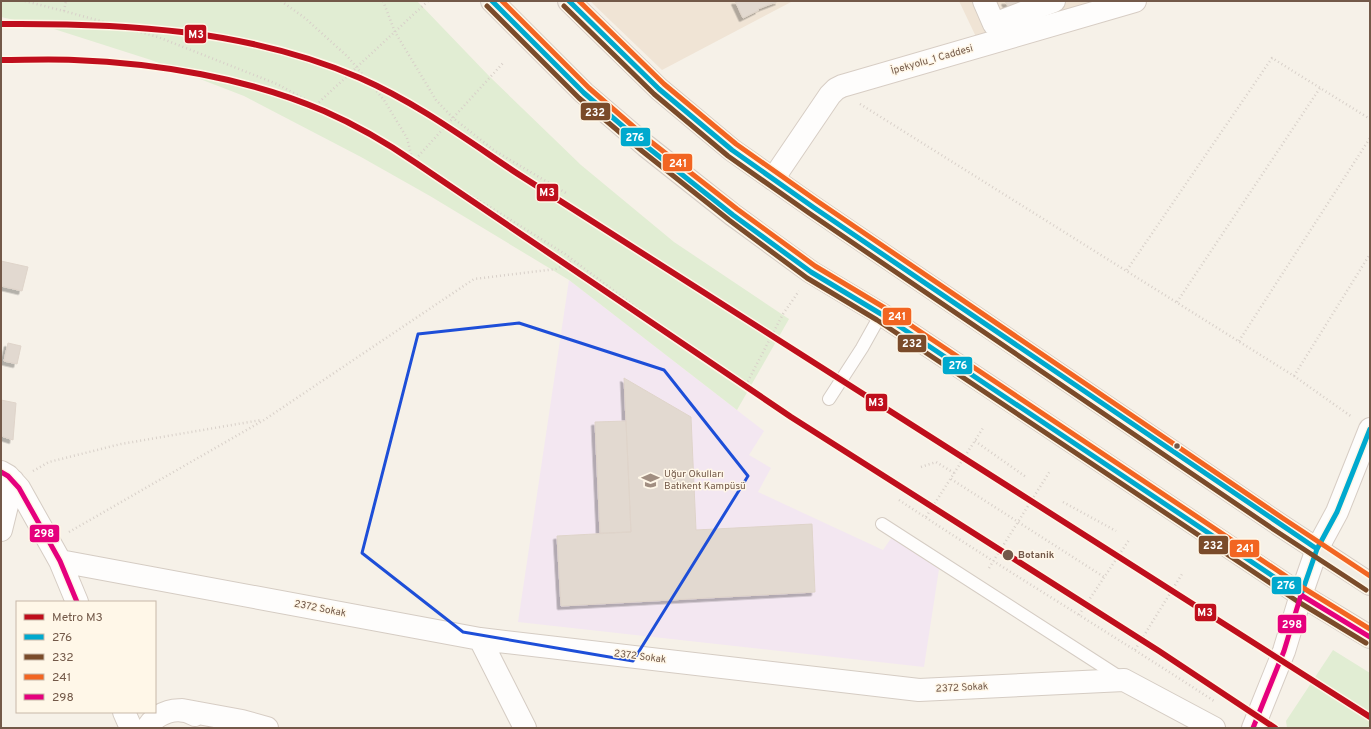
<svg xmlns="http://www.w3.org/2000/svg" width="1371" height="729" viewBox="0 0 1371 729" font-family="Overpass,sans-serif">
  <defs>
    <filter id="shadow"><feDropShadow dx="-3.5" dy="3.5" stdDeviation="0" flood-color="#0004"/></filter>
  </defs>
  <rect width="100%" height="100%" fill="#f6f1e8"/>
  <path fill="#f0e4d5" d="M590 1H793L662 70Z
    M959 1H1098L978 41Z"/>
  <path fill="#f3e7f1" d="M569 280 764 431 749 455 771 468 758 492 883 550 892 537 939 569 924 667 518 622Z"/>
  <path fill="#e1edd3" d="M1 1H417L490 77 581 165 674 242 789 319 737 410 569 280 430 196 361 157 244 96 151 60 54 29 1 17Z
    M1333 650 1370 673V728H1287L1286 721Z"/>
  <path fill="#e2d9d0" stroke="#dfd4ca" filter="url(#shadow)" d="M735 1H779L758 9 759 10 743 18Z
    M1005 1H1034L1011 12Z
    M1 261 28 267 22 291 1 286Z
    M8 343 21 346 17 364 4 361Z
    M624 378 691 417 696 530 812 524 815 592 561 606 557 536 631 532Z
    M1 400 16 403 13 440 1 436Z
    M626 421 631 532 600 533 595 422Z"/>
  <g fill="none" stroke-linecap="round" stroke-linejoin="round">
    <defs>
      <path id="lane" d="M829 399 862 348 881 314
        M882 524 1121 678"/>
      <path id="street" d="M984 1 994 24 1054 1
        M1 472 8 476 19 488 60 561 77 602
        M1 530 13 481
        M60 561 480 639 919 690 1124 680 1214 728
        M480 639 525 728
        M124 712 131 728"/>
      <path id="secondary" d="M773 179 830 95 836 89 842 86 1135 1
        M182 710 242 721 267 728
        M147 728C157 712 178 705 195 715
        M1253 728 1284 651 1301 595 1317 549 1337 512 1370 429"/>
      <path id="primary" d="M492 1 584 93 646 146 733 215 793 259 811 272 881 314 1301 595 1370 637
        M569 1 659 89 732 150 813 207 1280 525 1370 584"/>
    </defs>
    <use href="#lane" stroke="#d5ccc3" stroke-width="14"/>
    <use href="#street" stroke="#d5ccc3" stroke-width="24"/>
    <use href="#secondary" stroke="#d7cdc4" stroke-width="24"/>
    <use href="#primary" stroke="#d5ccc5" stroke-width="24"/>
    <path stroke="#d8d0c9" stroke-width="2.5" stroke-dasharray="1 3" stroke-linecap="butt" d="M25 1 64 11 158 37 277 84 351 124 413 162 490 207 565 254 653 320 740 381H748L783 314 799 291
      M281 1 305 18 348 57 384 100 407 138 413 162
      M383 1 395 32 436 100 453 118 495 151 566 193
      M64 11 66 1
      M860 104 1294 376 1352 417
      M316 105 428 1
      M413 162 503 63
      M1127 270 1272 58 1370 119
      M1177 302 1320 88
      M1239 341 1370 138
      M1294 376 1370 254
      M975 441 1026 477
      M921 467 936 462 954 473
      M33 471 49 462 121 444 261 420
      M951 479 1104 577
      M899 500C1003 569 1110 633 1214 701
      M1063 502 1116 531
      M926 517 983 428
      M69 532 264 420 474 279 556 269 573 260
      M1117 558 1172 591
      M989 568 1050 471
      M1079 615 1129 540
      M1135 650 1182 574"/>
    <use href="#lane" stroke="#fefdfc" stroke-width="12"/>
    <use href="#street" stroke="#fefdfc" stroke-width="22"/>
    <use href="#secondary" stroke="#fefdfc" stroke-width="22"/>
    <use href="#primary" stroke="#f2ede4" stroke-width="22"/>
    <defs>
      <path id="bus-1" d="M492 1 584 93 646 146 733 215 811 272 881 314 1301 595 1317 549 1337 512 1370 429
        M569 1 659 89 732 150 813 207 1317 549"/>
      <path id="bus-2" d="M487 6 579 98 642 151 729 220 807 278 877 320 1297 601 1366 643
        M564 6 654 94 728 156 809 213 1276 531 1366 590"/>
      <path id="bus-3" d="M502 1 589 88 650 141 737 209 815 266 885 308 1305 589 1370 629
        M579 1 664 84 736 144 817 201 1284 519 1370 576"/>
      <path id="bus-4" d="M1 472 8 476 19 488 60 561 77 602
        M1253 728 1284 651 1301 595 1370 637"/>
    </defs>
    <use href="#bus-1" stroke="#fff7e8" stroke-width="8"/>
    <use href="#bus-2" stroke="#fff7e8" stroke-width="8"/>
    <use href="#bus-3" stroke="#fff7e8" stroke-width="8"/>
    <use href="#bus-4" stroke="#fff7e8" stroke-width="8"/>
    <use href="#bus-1" stroke="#00a9ce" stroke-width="5"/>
    <use href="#bus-2" stroke="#7a4b2a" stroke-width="5"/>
    <use href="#bus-3" stroke="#f26522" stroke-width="5"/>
    <use href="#bus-4" stroke="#e5007d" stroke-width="5"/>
    <defs>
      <path id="metro-1" d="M1 24C123 23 247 29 360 78 417 103 467 140 518 174L1370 717
        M1 60C25 60 49 59 74 60 156 63 248 78 324 111 356 125 387 143 416 163L791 417 1159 651 1275 728"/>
    </defs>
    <use href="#metro-1" stroke="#fff7e8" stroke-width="9"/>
    <use href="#metro-1" stroke="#bf0e1c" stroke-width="6"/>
  </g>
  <path fill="none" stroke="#1d4ed8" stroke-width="3" stroke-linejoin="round" d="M519 323 664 370 748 476 633 661 463 632 362 553 418 334Z"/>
  <defs>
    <symbol id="school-bare" viewBox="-9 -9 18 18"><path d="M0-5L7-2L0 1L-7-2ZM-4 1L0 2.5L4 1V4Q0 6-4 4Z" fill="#a18e81" stroke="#fff7e8" stroke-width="2.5" paint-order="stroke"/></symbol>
  </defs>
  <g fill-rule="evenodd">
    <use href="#school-bare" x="638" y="468" width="25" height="25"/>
  </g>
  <g fill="#735949" stroke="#fff7e8" stroke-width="1.5">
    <circle cx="1177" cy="446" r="3.5"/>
    <circle cx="1008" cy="555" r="6"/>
  </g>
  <g text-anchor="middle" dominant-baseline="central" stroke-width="3" stroke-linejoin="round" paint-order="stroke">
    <g font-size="10" fill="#735949" stroke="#fff7e8">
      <text transform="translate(932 60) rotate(-16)">İpekyolu_1 Caddesi</text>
      <text transform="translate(320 609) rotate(11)">2372 Sokak</text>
      <text transform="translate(640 657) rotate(7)">2372 Sokak</text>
      <text transform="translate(962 688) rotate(-3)">2372 Sokak</text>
    </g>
    <g font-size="10" fill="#735949" stroke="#fff7e8" text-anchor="start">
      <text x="664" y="474">Uğur Okulları<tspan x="664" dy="12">Batıkent Kampüsü</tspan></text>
    </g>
    <g font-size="10" font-weight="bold" fill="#735949" stroke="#fff7e8" text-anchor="start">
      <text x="1018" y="555">Botanik</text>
    </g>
  </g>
  <g stroke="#fff7e8" stroke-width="1.5">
    <rect x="184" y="24" width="23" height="20" rx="4" fill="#bf0e1c"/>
    <rect x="580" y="102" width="31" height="19" rx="4" fill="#7a4b2a"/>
    <rect x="620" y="127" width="31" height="20" rx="4" fill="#00a9ce"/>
    <rect x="662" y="153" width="31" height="19" rx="4" fill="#f26522"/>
    <rect x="536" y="183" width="23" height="19" rx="4" fill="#bf0e1c"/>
    <rect x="882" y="307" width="30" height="19" rx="4" fill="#f26522"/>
    <rect x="897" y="334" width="30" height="19" rx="4" fill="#7a4b2a"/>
    <rect x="942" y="356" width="31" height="19" rx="4" fill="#00a9ce"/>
    <rect x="865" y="393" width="23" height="19" rx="4" fill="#bf0e1c"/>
    <rect x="29" y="524" width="31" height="19" rx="4" fill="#e5007d"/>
    <rect x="1198" y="535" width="31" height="20" rx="4" fill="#7a4b2a"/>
    <rect x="1229" y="539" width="31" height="19" rx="4" fill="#f26522"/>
    <rect x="1271" y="576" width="31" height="19" rx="4" fill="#00a9ce"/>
    <rect x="1194" y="603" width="23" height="19" rx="4" fill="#bf0e1c"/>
    <rect x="1277" y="614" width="30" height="20" rx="4" fill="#e5007d"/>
  </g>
  <g font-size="11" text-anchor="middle" font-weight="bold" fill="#fff">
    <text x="196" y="38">M3</text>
    <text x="595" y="116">232</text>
    <text x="635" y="141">276</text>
    <text x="678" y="167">241</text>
    <text x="547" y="196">M3</text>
    <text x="897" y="320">241</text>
    <text x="912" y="347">232</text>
    <text x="958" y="369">276</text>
    <text x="876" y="406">M3</text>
    <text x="44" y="537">298</text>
    <text x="1213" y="549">232</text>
    <text x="1245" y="552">241</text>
    <text x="1286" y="589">276</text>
    <text x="1205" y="616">M3</text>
    <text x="1292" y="628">298</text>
  </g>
  <rect width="1371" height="729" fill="none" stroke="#735949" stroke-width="4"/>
  <rect x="16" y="601" width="140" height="112" fill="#fff7e8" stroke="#c7b8a8"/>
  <rect x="24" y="614" width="20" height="6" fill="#bf0e1c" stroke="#c7b8a8"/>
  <text x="52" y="621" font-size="12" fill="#735949">Metro M3</text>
  <rect x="24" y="634" width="20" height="6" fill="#00a9ce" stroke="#c7b8a8"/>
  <text x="52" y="641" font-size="12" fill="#735949">276</text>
  <rect x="24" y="654" width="20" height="6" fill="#7a4b2a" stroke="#c7b8a8"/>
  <text x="52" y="661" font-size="12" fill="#735949">232</text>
  <rect x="24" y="674" width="20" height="6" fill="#f26522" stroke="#c7b8a8"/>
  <text x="52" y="681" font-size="12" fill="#735949">241</text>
  <rect x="24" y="694" width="20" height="6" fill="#e5007d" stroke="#c7b8a8"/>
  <text x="52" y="701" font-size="12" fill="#735949">298</text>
</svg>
